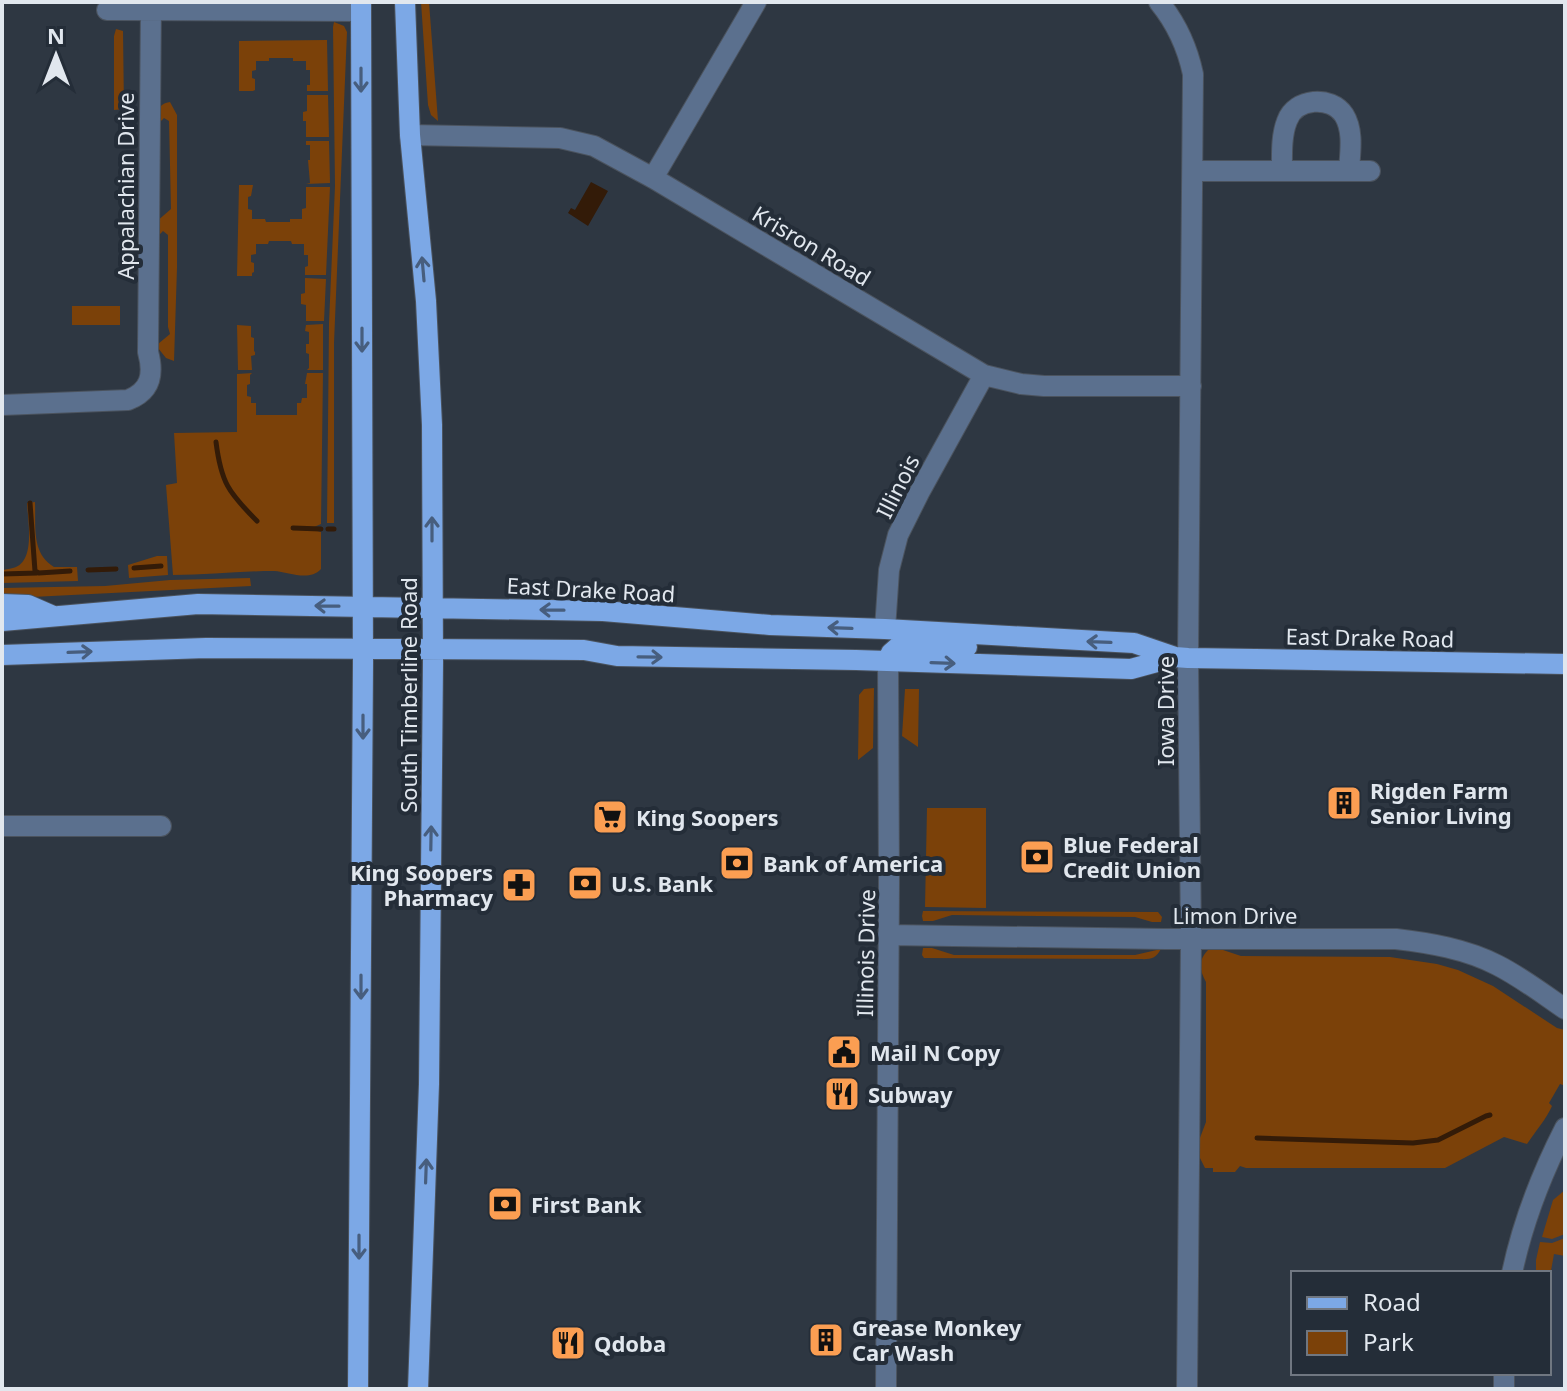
<svg xmlns="http://www.w3.org/2000/svg" width="1567" height="1391" viewBox="0 0 1567 1391" font-family="'Noto Sans',sans-serif">
  <rect width="100%" height="100%" fill="#2e3742"/>
  <path fill="#323e50" d="M1565 1128V1389H1504V1373H1549V1273H1512Z"/>
  <path fill="#7b4109" d="M421 2H429L438 121 431 115 428 105Z
    M334 22 344 26 347 32 334 343V523H327L329 323 335 186 333 27Z
    M116 29 123 31 124 109 114 110V36Z
    M327 40 328 91H307V85H310V70H306V61H293V58H269V61H256V70L252 71V78L255 79V90L253 91H239V41Z
    M307 95H328L329 137H306V121H303V112L307 111Z
    M170 102 177 115V268L174 361 166 358 158 348V344L170 334 168 327V235L163 231 156 238V222L171 209 169 121 164 118 157 125C157 113 157 104 170 102Z
    M306 141H329L330 183 306 184 310 183 308 160H310V145H306Z
    M239 185H253L251 196 248 197V209L252 210V219H265L266 222H290V219H302V209L306 208V187H330L326 275H305V267L308 266V255H304V244H292L291 241H269L268 244H256V254L251 255V262L254 263V272L252 273V276H237Z
    M305 278 326 279 324 321H306V305L301 304V294L305 293Z
    M72 306H120V325H72Z
    M323 324V370H307L309 368V354L306 353V344H309V332L305 331 306 325Z
    M237 325 251 326V337L254 338V351L255 352V355L251 356 252 370H238Z
    M252 373 250 375V384L247 385V396L251 397V403H256V415H297V403H301L302 398H307V384H305L307 373H323L321 524 314 527H293V530H314L321 532V569C309 582 289 572 274 571 240 571 207 575 173 575L166 485 177 483 174 433 237 432V374Z
    M35 502C36 527 31 553 54 567H77L78 581 2 583V570C4 570 13 568 16 567 35 559 28 521 27 503Z
    M157 556H167L168 575 129 578 128 565Z
    M250 578 251 586 32 597H2V588L105 586 170 580Z
    M874 688 873 748 858 760 859 695 864 689Z
    M905 689H919L918 747 902 736Z
    M927 808H986V908L925 907Z
    M923 911 1158 912 1162 917 1161 922H1152L1135 917 952 915 933 921H923L922 916Z
    M923 948H932L954 955H1135L1161 949C1154 961 1149 959 1135 959L924 958 922 955Z
    M1208 950H1223L1241 956 1390 957 1437 964 1458 970 1493 986 1557 1028 1565 1030V1082L1563 1085 1560 1084 1549 1103 1552 1106C1547 1118 1535 1132 1527 1144L1504 1137 1445 1168H1246L1240 1166 1235 1172H1213V1168H1205L1199 1156 1198 1143 1206 1122V982C1199 969 1198 961 1208 950Z
    M1565 1190V1234L1552 1239 1542 1237 1553 1200Z
    M1565 1238V1256L1554 1254 1549 1282V1273H1536V1260L1540 1242 1552 1243Z"/>
  <path fill="#331b08" d="M591 182 608 191 588 226 568 213 571 208 575 210Z"/>
  <g fill="none" stroke-linecap="round" stroke-linejoin="round">
    <path stroke="#331b08" stroke-width="5" d="M216 442C221 482 228 492 257 521
      M30 503 35 571 39 573 70 571
      M293 528 321 529
      M328 529H334
      M134 568 161 566
      M88 570 116 569
      M2 574 37 573
      M1257 1138 1413 1143 1438 1140 1486 1116 1490 1115"/>
    <defs>
      <path id="minor" d="M1159 2C1177 24 1187 46 1193 74L1188 658 1191 939 1187 1389
        M107 10 361 11
        M410 135 560 138 594 146 653 178 984 375 1021 384 1044 386H1191
        M1193 171H1370
        M1282 171C1282 155 1281 136 1287 121 1295 98 1331 95 1344 115 1354 131 1350 153 1349 171
        M653 178 756 2
        M2 405 128 400C151 391 154 374 148 352L151 2
        M885 629 889 570 898 535 919 493 984 375
        M2 826H161
        M888 935 1164 939H1396C1430 943 1466 949 1497 965 1521 977 1543 994 1565 1009
        M1512 1273C1523 1221 1541 1175 1565 1128
        M886 1389 889 882 888 661
        M1504 1389V1373"/>
      <path id="major" d="M405 2 410 135 426 301 432 425 433 662 429 1084 418 1389
        M2 604 28 605 51 615
        M2 621 198 604 603 611 770 625 885 629 1134 643 1175 657 1188 658 1565 664
        M2 655 206 648 584 650 617 656 856 660 1131 669 1175 657
        M888 661 891 653 899 646 967 647
        M358 1389 363 662 361 2"/>
    </defs>
    <use href="#minor" stroke="#4b535e" stroke-width="22"/>
    <use href="#major" stroke="#4b535e" stroke-width="22"/>
    <use href="#minor" stroke="#5b708e" stroke-width="20"/>
    <use href="#major" stroke="#7ca8e6" stroke-width="20"/>
  </g>
  <defs><path id="oneway-shaft" d="M-6 0H5M1.5-3L5.5 0L1.5 3" fill="none" stroke-width="1.6" stroke-linecap="round" stroke-linejoin="round" transform="scale(2)"/></defs>
  <g stroke="#475e7e">
    <use href="#oneway-shaft" transform="translate(361 80) rotate(90)"/>
    <use href="#oneway-shaft" transform="translate(423 269) rotate(-95)"/>
    <use href="#oneway-shaft" transform="translate(362 340) rotate(90)"/>
    <use href="#oneway-shaft" transform="translate(432 529) rotate(-90)"/>
    <use href="#oneway-shaft" transform="translate(327 606) rotate(-179)"/>
    <use href="#oneway-shaft" transform="translate(552 610) rotate(-179)"/>
    <use href="#oneway-shaft" transform="translate(840 628) rotate(-178)"/>
    <use href="#oneway-shaft" transform="translate(1099 642) rotate(-178)"/>
    <use href="#oneway-shaft" transform="translate(80 652) rotate(-2)"/>
    <use href="#oneway-shaft" transform="translate(650 657) rotate(1)"/>
    <use href="#oneway-shaft" transform="translate(943 663) rotate(2)"/>
    <use href="#oneway-shaft" transform="translate(363 727) rotate(90)"/>
    <use href="#oneway-shaft" transform="translate(431 838) rotate(-89)"/>
    <use href="#oneway-shaft" transform="translate(361 987) rotate(90)"/>
    <use href="#oneway-shaft" transform="translate(426 1171) rotate(-88)"/>
    <use href="#oneway-shaft" transform="translate(359 1247) rotate(90)"/>
  </g>
  <defs>
    <symbol id="building-square" viewBox="-11 -11 22 22"><rect x="-9" y="-9" width="18" height="18" rx="4" fill="#fb9e52" stroke="#242d38"/><path d="M-4-6H4V6H1V3H-1V6H-4ZM-2.5-4.3h1.7v1.8h-1.7ZM.8-4.3h1.7v1.8H.8ZM-2.5-1h1.7V.8h-1.7ZM.8-1h1.7V.8H.8Z" fill="#111"/></symbol>
    <symbol id="supermarket-square" viewBox="-11 -11 22 22"><rect x="-9" y="-9" width="18" height="18" rx="4" fill="#fb9e52" stroke="#242d38"/><path d="M-6-5.5h2.5l.6 2H6L4.5 2H-2.5L-4.4-4H-6ZM-1.5 3.2a1.3 1.3 0 1 0 .1 0ZM3 3.2a1.3 1.3 0 1 0 .1 0Z" fill="#111"/></symbol>
    <symbol id="bank-square" viewBox="-11 -11 22 22"><rect x="-9" y="-9" width="18" height="18" rx="4" fill="#fb9e52" stroke="#242d38"/><path d="M-6-4H6V4H-6ZM0-2.3a2.3 2.3 0 1 0 0 4.6a2.3 2.3 0 1 0 0-4.6Z" fill="#111"/></symbol>
    <symbol id="pharmacy-square" viewBox="-11 -11 22 22"><rect x="-9" y="-9" width="18" height="18" rx="4" fill="#fb9e52" stroke="#242d38"/><path d="M-2-6h4v4h4v4h-4v4h-4v-4h-4v-4h4Z" fill="#111"/></symbol>
    <symbol id="civic-square" viewBox="-11 -11 22 22"><rect x="-9" y="-9" width="18" height="18" rx="4" fill="#fb9e52" stroke="#242d38"/><path d="M-.6-6.5H3V-4.5H.6V-3L4-1V1h2V6H-6V1h2V-1L-.6-3ZM-1.2 2.5V6h2.4V2.5Z" fill="#111"/></symbol>
    <symbol id="restaurant-square" viewBox="-11 -11 22 22"><rect x="-9" y="-9" width="18" height="18" rx="4" fill="#fb9e52" stroke="#242d38"/><path d="M-5-6h1v4h1v-4h1v4h1v-4h1v5L-1.5 .5V6h-2V.5L-5-1ZM5-6V6H3V1.5H1.5Q1.5-4 5-6Z" fill="#111"/></symbol>
  </defs>
  <g fill-rule="evenodd">
    <use href="#building-square" x="1324" y="783" width="40" height="40"/>
    <use href="#supermarket-square" x="590" y="797" width="40" height="40"/>
    <use href="#bank-square" x="1017" y="837" width="40" height="40"/>
    <use href="#bank-square" x="717" y="843" width="40" height="40"/>
    <use href="#bank-square" x="565" y="863" width="40" height="40"/>
    <use href="#pharmacy-square" x="499" y="865" width="40" height="40"/>
    <use href="#civic-square" x="824" y="1032" width="40" height="40"/>
    <use href="#restaurant-square" x="822" y="1074" width="40" height="40"/>
    <use href="#bank-square" x="485" y="1184" width="40" height="40"/>
    <use href="#building-square" x="806" y="1320" width="40" height="40"/>
    <use href="#restaurant-square" x="548" y="1323" width="40" height="40"/>
  </g>
  <g text-anchor="middle" dominant-baseline="central" stroke-width="8" stroke-linejoin="round" paint-order="stroke">
    <g font-size="22" fill="#e1e7ee" stroke="#242d38">
      <text transform="translate(125 186) rotate(-90)">Appalachian Drive</text>
      <text transform="translate(812 245) rotate(31)">Krisron Road</text>
      <text transform="translate(897 486) rotate(-63)">Illinois</text>
      <text transform="translate(591 589) rotate(3)">East Drake Road</text>
      <text transform="translate(1370 637) rotate(1)">East Drake Road</text>
      <text transform="translate(408 695) rotate(-90)">South Timberline Road</text>
      <text transform="translate(1165 711) rotate(-90)">Iowa Drive</text>
      <text x="1235" y="915">Limon Drive</text>
      <text transform="translate(865 953) rotate(-89)">Illinois Drive</text>
    </g>
    <g font-size="22" font-weight="bold" fill="#e1e7ee" stroke="#242d38" text-anchor="start">
      <text x="1370" y="790">Rigden Farm<tspan x="1370" dy="25">Senior Living</tspan></text>
      <text x="636" y="817">King Soopers</text>
      <text x="1063" y="844">Blue Federal<tspan x="1063" dy="25">Credit Union</tspan></text>
      <text x="763" y="863">Bank of America</text>
      <text x="493" y="872" text-anchor="end">King Soopers<tspan x="493" dy="25">Pharmacy</tspan></text>
      <text x="611" y="883">U.S. Bank</text>
      <text x="870" y="1052">Mail N Copy</text>
      <text x="868" y="1094">Subway</text>
      <text x="531" y="1204">First Bank</text>
      <text x="852" y="1327">Grease Monkey<tspan x="852" dy="25">Car Wash</tspan></text>
      <text x="594" y="1343">Qdoba</text>
    </g>
  </g>
  <rect width="1567" height="1391" fill="none" stroke="#e1e7ee" stroke-width="8"/>
  <rect x="1291" y="1271" width="260" height="104" fill="#242d38" stroke="#707781" stroke-width="2"/>
  <rect x="1307" y="1297" width="40" height="12" fill="#7ca8e6" stroke="#707781" stroke-width="2"/>
  <text x="1363" y="1311" font-size="24" fill="#e1e7ee">Road</text>
  <rect x="1307" y="1331" width="40" height="24" fill="#7b4109" stroke="#707781" stroke-width="2"/>
  <text x="1363" y="1351" font-size="24" fill="#e1e7ee">Park</text>
  <g transform="translate(56 56)" stroke="#242d38" stroke-width="6" paint-order="stroke">
  <path d="M0-6L14 30L0 20L-14 30Z" fill="#e1e7ee"/>
  <text y="-12" font-size="22" font-weight="bold" text-anchor="middle" fill="#e1e7ee">N</text>
  </g>
</svg>
